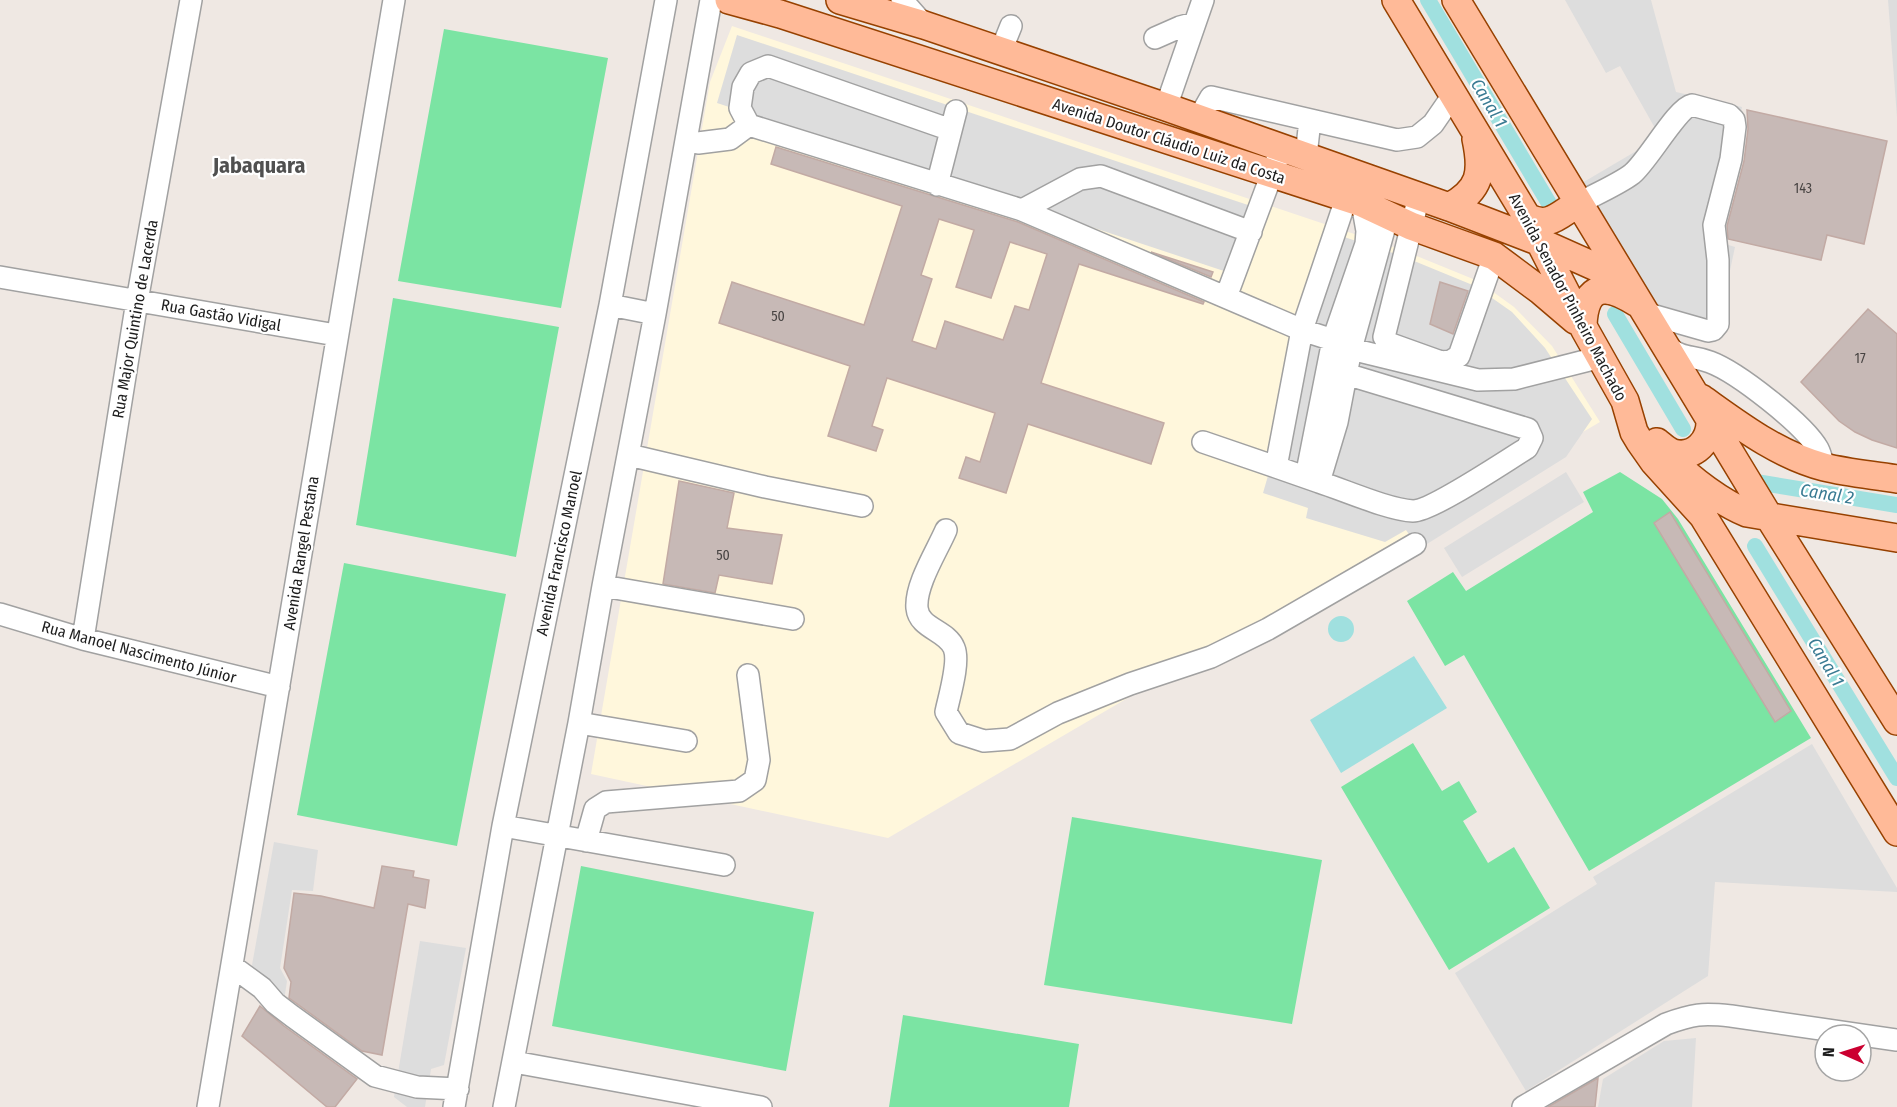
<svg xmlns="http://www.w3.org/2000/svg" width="1897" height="1107" viewBox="0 0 1897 1107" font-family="'Fira Sans Condensed',sans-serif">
  <rect width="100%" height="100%" fill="#efe8e3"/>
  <path fill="#fff7dc" d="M732 26 1402 250 1478 281 1514 307 1552 346 1600 422 888 838 591 774 710 82Z"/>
  <path fill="#7be4a3" d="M444 29 608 58 561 308 398 281Z
    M393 298 559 327 516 557 356 525Z
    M1620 472 1662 499 1678 519 1811 738 1589 871 1464 655 1445 666 1407 601 1453 572 1466 591 1593 512 1583 492Z
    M344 563 506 594 457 846 297 815Z
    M1413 743 1442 791 1459 781 1477 812 1463 821 1488 863 1514 847 1550 908 1449 970 1341 787Z
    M1072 817 1322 860 1292 1024 1044 985Z
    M581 866 814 912 786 1071 552 1026Z
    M903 1015 1079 1044 1069 1107H889Z"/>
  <path fill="#ddd" d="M1565 0H1651L1676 92 1742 107 1716 241 1735 247 1725 294 1729 324 1720 335 1661 324 1582 183 1660 137 1620 66 1606 73Z
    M1888 0H1897V117Z
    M737 35 1254 207 1233 274 717 103Z
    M1338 235 1402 256 1475 286 1512 312 1545 348 1592 419 1566 457 1419 549 1406 530 1385 542 1306 518 1308 508 1263 493Z
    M1566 472 1584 502 1462 577 1444 548Z
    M1812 744 1897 888V892L1715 882 1708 976 1526 1091 1455 973 1597 884 1593 877Z
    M274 842 318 850 313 891 292 890 280 968 287 981 284 1001 249 982Z
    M420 941 466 948 444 1065 431 1069 425 1107H407L394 1097Z
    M1696 1038 1692 1107H1598L1603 1079 1664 1041Z"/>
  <path fill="#a0e0df" d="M1328 629a13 13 0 1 1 26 0a13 13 0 1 1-26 0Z
    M1414 656 1447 708 1341 773 1310 720Z"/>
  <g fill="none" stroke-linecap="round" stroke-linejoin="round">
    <path stroke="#a0e0df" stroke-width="16" d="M1428 0 1550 205
      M1615 314 1683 429
      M1756 482 1897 505
      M1755 546 1897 778"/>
  </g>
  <path fill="#c7b9b6" stroke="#c2aaa4" stroke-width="1.5" fill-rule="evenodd" d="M1747 110 1887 141 1864 244 1827 235 1821 260 1728 239 1727 226 1744 161 1748 129Z
    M776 147 1018 222 1204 302 1203 304 1079 264 1041 383 1164 423 1151 464 1028 424 1006 493 959 478 966 457 980 462 995 413 887 378 872 426 883 430 876 451 828 436 850 366 719 323 732 282 864 325 902 206 771 164ZM939 219 974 230 956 287 991 298 1010 242 1047 254 1029 310 1015 306 1003 340 945 321 936 349 912 341 932 279 921 275Z
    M1151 252 1213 272 1211 277Z
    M1440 282 1468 291 1453 334 1430 324Z
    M1868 309 1897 334V448L1872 440 1855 432 1839 421 1801 382Z
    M679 481 734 493 727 528 782 535 772 584 719 575 715 593 663 584Z
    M1670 512 1791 711 1775 722 1654 523Z
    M382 866 414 871 413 877 429 880 425 908 408 904 382 1055 362 1051 289 998 291 982 284 968 294 893 321 896 374 908Z
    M260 1006 284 1026 357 1079 335 1107H327L242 1036Z
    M1598 1078 1595 1107H1548Z"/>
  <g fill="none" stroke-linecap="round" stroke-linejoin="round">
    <defs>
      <path id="minor" d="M902 0 924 25
        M1155 38 1180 27 1195 23
        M1001 51 1011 26
        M1166 107 1203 0
        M1199 118 1211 97 1397 140 1417 137 1433 124 1453 95
        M951 130 768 66 751 73 743 87 740 108 749 125 1022 210 1302 330 1333 340 1351 349 1478 380 1514 379 1601 357
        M686 141 698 143 730 139 749 125
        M1306 156 1310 120
        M937 185 956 111
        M1419 196 1384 337 1388 343 1441 362 1451 361 1459 356 1494 256
        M1579 203C1594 195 1619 184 1632 174 1648 161 1677 108 1692 105L1729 115 1734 120 1735 127 1731 159 1714 225 1718 260V324L1713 330 1708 331 1645 313
        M1022 210 1080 179 1101 176 1251 232
        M0 277 336 335
        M1226 297 1277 160
        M610 305 655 314
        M1664 344C1684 361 1689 354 1710 362 1737 372 1804 424 1818 449 1821 455 1822 461 1824 467
        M1203 442 1276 467 1302 330 1346 199
        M629 455 765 487 862 506
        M1276 467 1319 482 1337 422 1351 349 1388 215
        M1306 477 1333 340 1366 244 1367 231 1362 203
        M1319 482C1344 490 1389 510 1413 511 1432 511 1507 460 1527 448L1532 438 1528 429 1346 374
        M946 530C937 551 915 585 917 608 919 629 947 630 954 648 960 662 949 697 946 712L959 733 984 741 1010 739 1058 713 1130 684 1211 657 1268 629 1415 544
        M603 586 793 619
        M0 614 83 639 279 687
        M83 639 137 301 191 0
        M579 723 686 741
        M503 826 724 865
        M586 841 595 809 606 802 739 791 755 780 759 760 748 675
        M232 966 262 988 275 1003 292 1016 375 1076 417 1087 458 1089
        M514 1062 761 1107
        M208 1107 394 0
        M454 1107 503 826 610 305 666 0
        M504 1107 579 723 603 586 655 314 711 0
        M1523 1107 1666 1024C1693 1014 1702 1013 1731 1016L1897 1040"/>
      <path id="major" d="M729 0 780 14 1362 203 1411 226 1494 256 1541 291 1575 320
        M840 0 924 25 1166 107 1449 207 1540 242 1625 280
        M1396 0 1527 217 1585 330 1625 401 1634 432 1640 442 1654 462 1703 516 1897 832
        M1456 0 1769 517 1897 721
        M1449 207C1481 190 1483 172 1476 139
        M1527 217C1550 229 1559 214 1579 203
        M1583 325C1585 283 1606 283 1637 303
        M1701 398C1739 425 1778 455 1824 467 1848 473 1873 475 1897 479
        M1657 442C1662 446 1667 451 1673 453 1695 459 1711 440 1710 420
        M1672 460C1690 479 1722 503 1747 513L1897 538"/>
    </defs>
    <use href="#minor" stroke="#a1a1a1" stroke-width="24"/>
    <use href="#major" stroke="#974100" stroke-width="30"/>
    <use href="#minor" stroke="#fff" stroke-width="21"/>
    <use href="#major" stroke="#ffba98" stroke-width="27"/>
  </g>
  <g text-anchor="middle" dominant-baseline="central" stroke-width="4.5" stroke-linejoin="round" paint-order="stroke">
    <g font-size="14" fill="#484443">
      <text x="1803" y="188">143</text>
      <text x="778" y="316">50</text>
      <text x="1860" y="358">17</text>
      <text x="723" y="555">50</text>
    </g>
    <g font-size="16" fill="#1d1d1d" stroke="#fff">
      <text transform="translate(1169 141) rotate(18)">Avenida Doutor Cláudio Luiz da Costa</text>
      <text transform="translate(1568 297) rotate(62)">Avenida Senador Pinheiro Machado</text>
      <text transform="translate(221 315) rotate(10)">Rua Gastão Vidigal</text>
      <text transform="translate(135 319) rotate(-80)">Rua Major Quintino de Lacerda</text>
      <text transform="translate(301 553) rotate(-81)">Avenida Rangel Pestana</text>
      <text transform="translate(559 553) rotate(-78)">Avenida Francisco Manoel</text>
      <text transform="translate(139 652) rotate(15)">Rua Manoel Nascimento Júnior</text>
    </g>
    <g font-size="18" font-style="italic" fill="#3a7b93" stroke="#fff">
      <text transform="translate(1489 103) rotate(59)">Canal 1</text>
      <text transform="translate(1827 494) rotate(9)">Canal 2</text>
      <text transform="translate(1826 662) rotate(59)">Canal 1</text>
    </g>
    <g font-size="22" font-weight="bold" fill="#505050" stroke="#fff">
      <text x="259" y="165">Jabaquara</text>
    </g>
  </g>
  <g transform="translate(1843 1053) rotate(273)"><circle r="28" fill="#ffffff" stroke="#a5a5a5" stroke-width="1.5"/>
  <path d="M0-4.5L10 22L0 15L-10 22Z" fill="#cb0030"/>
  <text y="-9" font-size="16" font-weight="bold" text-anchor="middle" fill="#1d1d1d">N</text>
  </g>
</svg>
